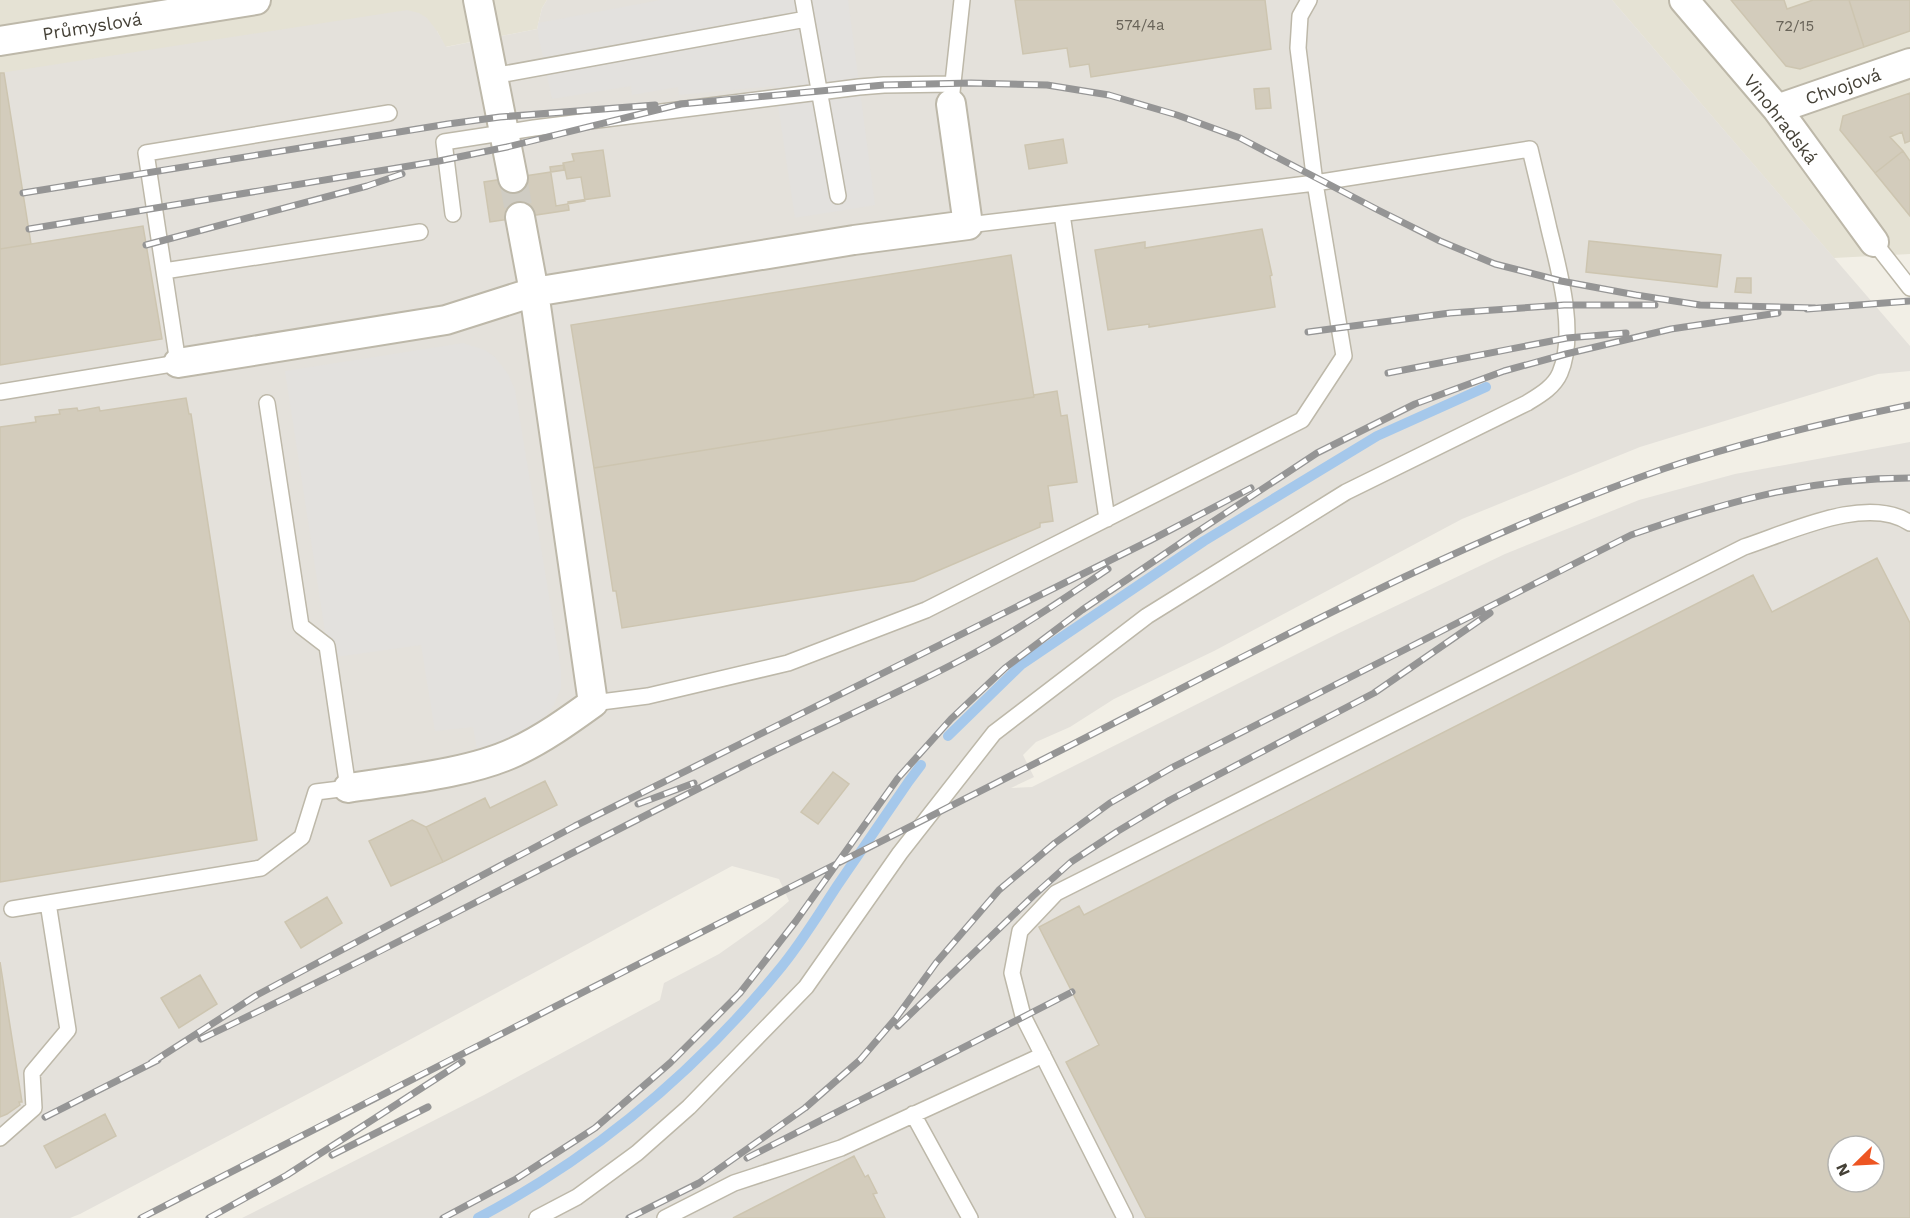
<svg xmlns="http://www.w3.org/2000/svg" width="1910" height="1218" viewBox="0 0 1910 1218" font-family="'Work Sans',sans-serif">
  <rect width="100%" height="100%" fill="#f2efe6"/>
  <path fill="#e5e2d4" d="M0 0H547L542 8 537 29 445 47 437 31 0 74Z
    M1612 0H1910V254L1834 258Z"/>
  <path fill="#e4e1db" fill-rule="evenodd" d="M547 0H1612L1910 346V371L1878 374 1640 447 1462 519 1214 651 1114 699 1070 727 1036 742 1023 755 1034 777 1011 788 1032 787 1339 633 1505 554 1639 500 1735 474 1910 442V1218H242L484 1095 660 1000 664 983 719 954 767 920 789 901 779 879 732 866 361 1066 80 1214 70 1218H0V73L407 10 419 13 427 18 437 31 446 47 537 29 542 8ZM1838 1146H1874V1182H1838Z"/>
  <path fill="#e3e1de" d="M660 0H848L875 205 795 218 775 86 679 95 678 87 632 95 631 86 552 99 538 34V23Z
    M463 343 485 350 495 357 508 374 515 390 561 669V688L554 705 544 719 524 733 507 740 477 749 473 727 435 731 421 645 329 658 285 371Z"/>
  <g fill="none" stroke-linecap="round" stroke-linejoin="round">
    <path stroke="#a5c8eb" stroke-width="10" d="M948 736 1022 664 1204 541 1377 436 1486 387
      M478 1218C593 1157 695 1072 778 971 800 945 818 915 837 886 861 851 885 816 909 781L921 765"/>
  </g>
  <path fill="#d3ccbc" stroke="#cdc5b0" stroke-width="1.5" fill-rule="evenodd" d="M1015 0H1265L1271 49 1091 77 1089 64 1070 67 1067 48 1023 54Z
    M1731 0H1784L1787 9 1813 0H1849L1864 47 1800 69 1786 66Z
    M1849 0H1910V31L1864 47Z
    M0 73H4L31 244 0 249Z
    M1269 88 1271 108 1256 109 1254 89Z
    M1910 93V141L1905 143 1902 132 1890 137 1903 151 1875 173 1840 130 1843 116Z
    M1063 139 1067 163 1029 169 1025 145Z
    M603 150 610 196 568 202 569 210 490 222 484 182 564 170 563 163 574 161 572 154Z
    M1903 151 1910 161V216L1875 173Z
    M564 165 567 179 581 177 585 201 556 206 550 167Z
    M143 226 162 339 0 365V249Z
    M1262 229 1272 275 1270 276 1275 307 1149 327V324L1108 330 1095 250 1145 242V248Z
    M1589 241 1721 255 1717 287 1586 272Z
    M1011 255 1034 397 594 468 571 325Z
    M1737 278H1751V293L1735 292Z
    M1057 391 1061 416 1067 415 1077 482 1048 486 1053 521 1040 523V527L914 581 622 628 616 591H613L594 468 1034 397V395Z
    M186 398 189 414H191L257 840 0 882V427L36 422 35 417 60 414 59 410 77 408 78 411 99 407 100 411Z
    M1877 558 1910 623V1218H1146L1066 1062 1099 1045 1039 927 1079 906 1084 915 1753 575 1772 612ZM1838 1146H1874V1182H1838Z
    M833 772 849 784 818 824 801 812Z
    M545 781 557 805 443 862 426 827 485 798 490 808Z
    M412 820 426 827 443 862 391 886 369 841Z
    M327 897 342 923 301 948 285 922Z
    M0 962 22 1102H19L20 1105 7 1114 0 1117Z
    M200 975 217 1004 179 1028 161 998Z
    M105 1114 116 1136 56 1168 44 1146Z
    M854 1156 865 1177 868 1175 877 1193 873 1194 885 1218H733Z"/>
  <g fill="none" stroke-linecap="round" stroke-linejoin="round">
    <path stroke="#cfccc3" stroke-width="28" stroke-dasharray="28 14" stroke-linecap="butt" d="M513 178 520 217"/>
    <defs>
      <path id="service" d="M803 0 838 196
        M493 76 806 19
        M952 92 962 0
        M453 214 444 142 534 128 859 87 884 85 953 84
        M1062 214 1107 519
        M1874 242 1910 288
        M164 271 420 232
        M0 392 178 363 146 153 389 113
        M593 703 648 696 788 663 926 610 1302 420 1344 356 1315 183 1298 48 1300 16 1309 0
        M12 909 261 868 302 837 316 792 348 788 327 646 301 626 267 403
        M913 1114 970 1218
        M0 1138 34 1108 32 1073 68 1030 48 903
        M537 1218 577 1197 637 1153 689 1107 806 987 900 853 994 733 1147 616 1346 492 1527 403C1540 395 1554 387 1560 373 1577 333 1559 270 1549 229 1543 202 1536 175 1530 149L1315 183 968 225
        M665 1218 734 1183 841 1148 1043 1055
        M1125 1218 1023 1016 1012 973 1020 931 1056 893 1744 547C1790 532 1867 494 1910 523"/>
      <path id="minor" d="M478 0 513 178
        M1684 0 1777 109 1874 242
        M0 41 256 0
        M1777 109 1910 63
        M178 363 446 320 534 292 854 240 968 225 951 104
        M348 788C399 780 468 774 515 752 543 739 568 721 593 703L534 292 520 217"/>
    </defs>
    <use href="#service" stroke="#bdb8a9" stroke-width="18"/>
    <use href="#minor" stroke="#bdb8a9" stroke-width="32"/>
    <use href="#service" stroke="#fff" stroke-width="15"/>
    <use href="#minor" stroke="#fff" stroke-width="28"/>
    <defs>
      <path id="rail" d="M23 193 448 124 500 117 655 105
        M29 229 439 161 507 147 681 104 884 85 971 83 1047 85 1109 95 1177 115 1240 138 1378 210 1440 241 1495 264 1561 281 1636 295 1700 305 1814 308
        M146 245 367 186 402 174
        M1807 309 1910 301
        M1308 332 1450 313 1564 305H1655
        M1388 373 1567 338 1626 333
        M638 804 694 783
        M898 1026 1033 896 1071 862 1118 831 1170 800 1374 693 1490 613
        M201 1039C384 952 562 857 743 766 824 725 908 690 987 646 1029 623 1069 595 1108 569
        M151 1063 257 995 575 826 1151 540 1251 488
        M45 1117 158 1060
        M332 1155 428 1107
        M747 1158 1072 992
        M141 1218C435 1067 729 918 1024 769 1234 663 1441 547 1663 469 1743 442 1827 422 1910 405
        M209 1218 287 1175 462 1062
        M443 1218 516 1179 595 1128 670 1063 740 993 796 921 898 778 951 719 1005 668 1082 610 1194 534 1317 453 1415 404 1504 371 1566 354 1671 329 1778 313
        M629 1218 699 1183 805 1108 860 1060 896 1018 936 963 999 890 1055 843 1110 803 1173 767 1631 535C1725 502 1809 478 1910 478"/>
    </defs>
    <use href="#rail" stroke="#959595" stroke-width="7"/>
    <use href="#rail" stroke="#fff" stroke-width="4.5" stroke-dasharray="14" stroke-linecap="butt"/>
  </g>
  <g text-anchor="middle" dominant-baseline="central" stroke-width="4.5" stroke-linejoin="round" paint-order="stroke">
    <g font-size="15" fill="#686358">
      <text x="1140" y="25">574/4a</text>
      <text x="1795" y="26">72/15</text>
    </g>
    <g font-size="18" fill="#444036" stroke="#fff">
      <text transform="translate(92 26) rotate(-9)">Průmyslová</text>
      <text transform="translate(1843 86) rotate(-19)">Chvojová</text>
      <text transform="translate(1781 119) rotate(52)">Vinohradská</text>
    </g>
  </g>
  <g transform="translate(1856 1164) rotate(246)"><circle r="28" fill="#ffffff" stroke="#b4b3af" stroke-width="1.5"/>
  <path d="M0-4.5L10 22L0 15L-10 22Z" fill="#ed5522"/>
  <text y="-9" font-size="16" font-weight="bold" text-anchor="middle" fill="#444036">N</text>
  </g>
</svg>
